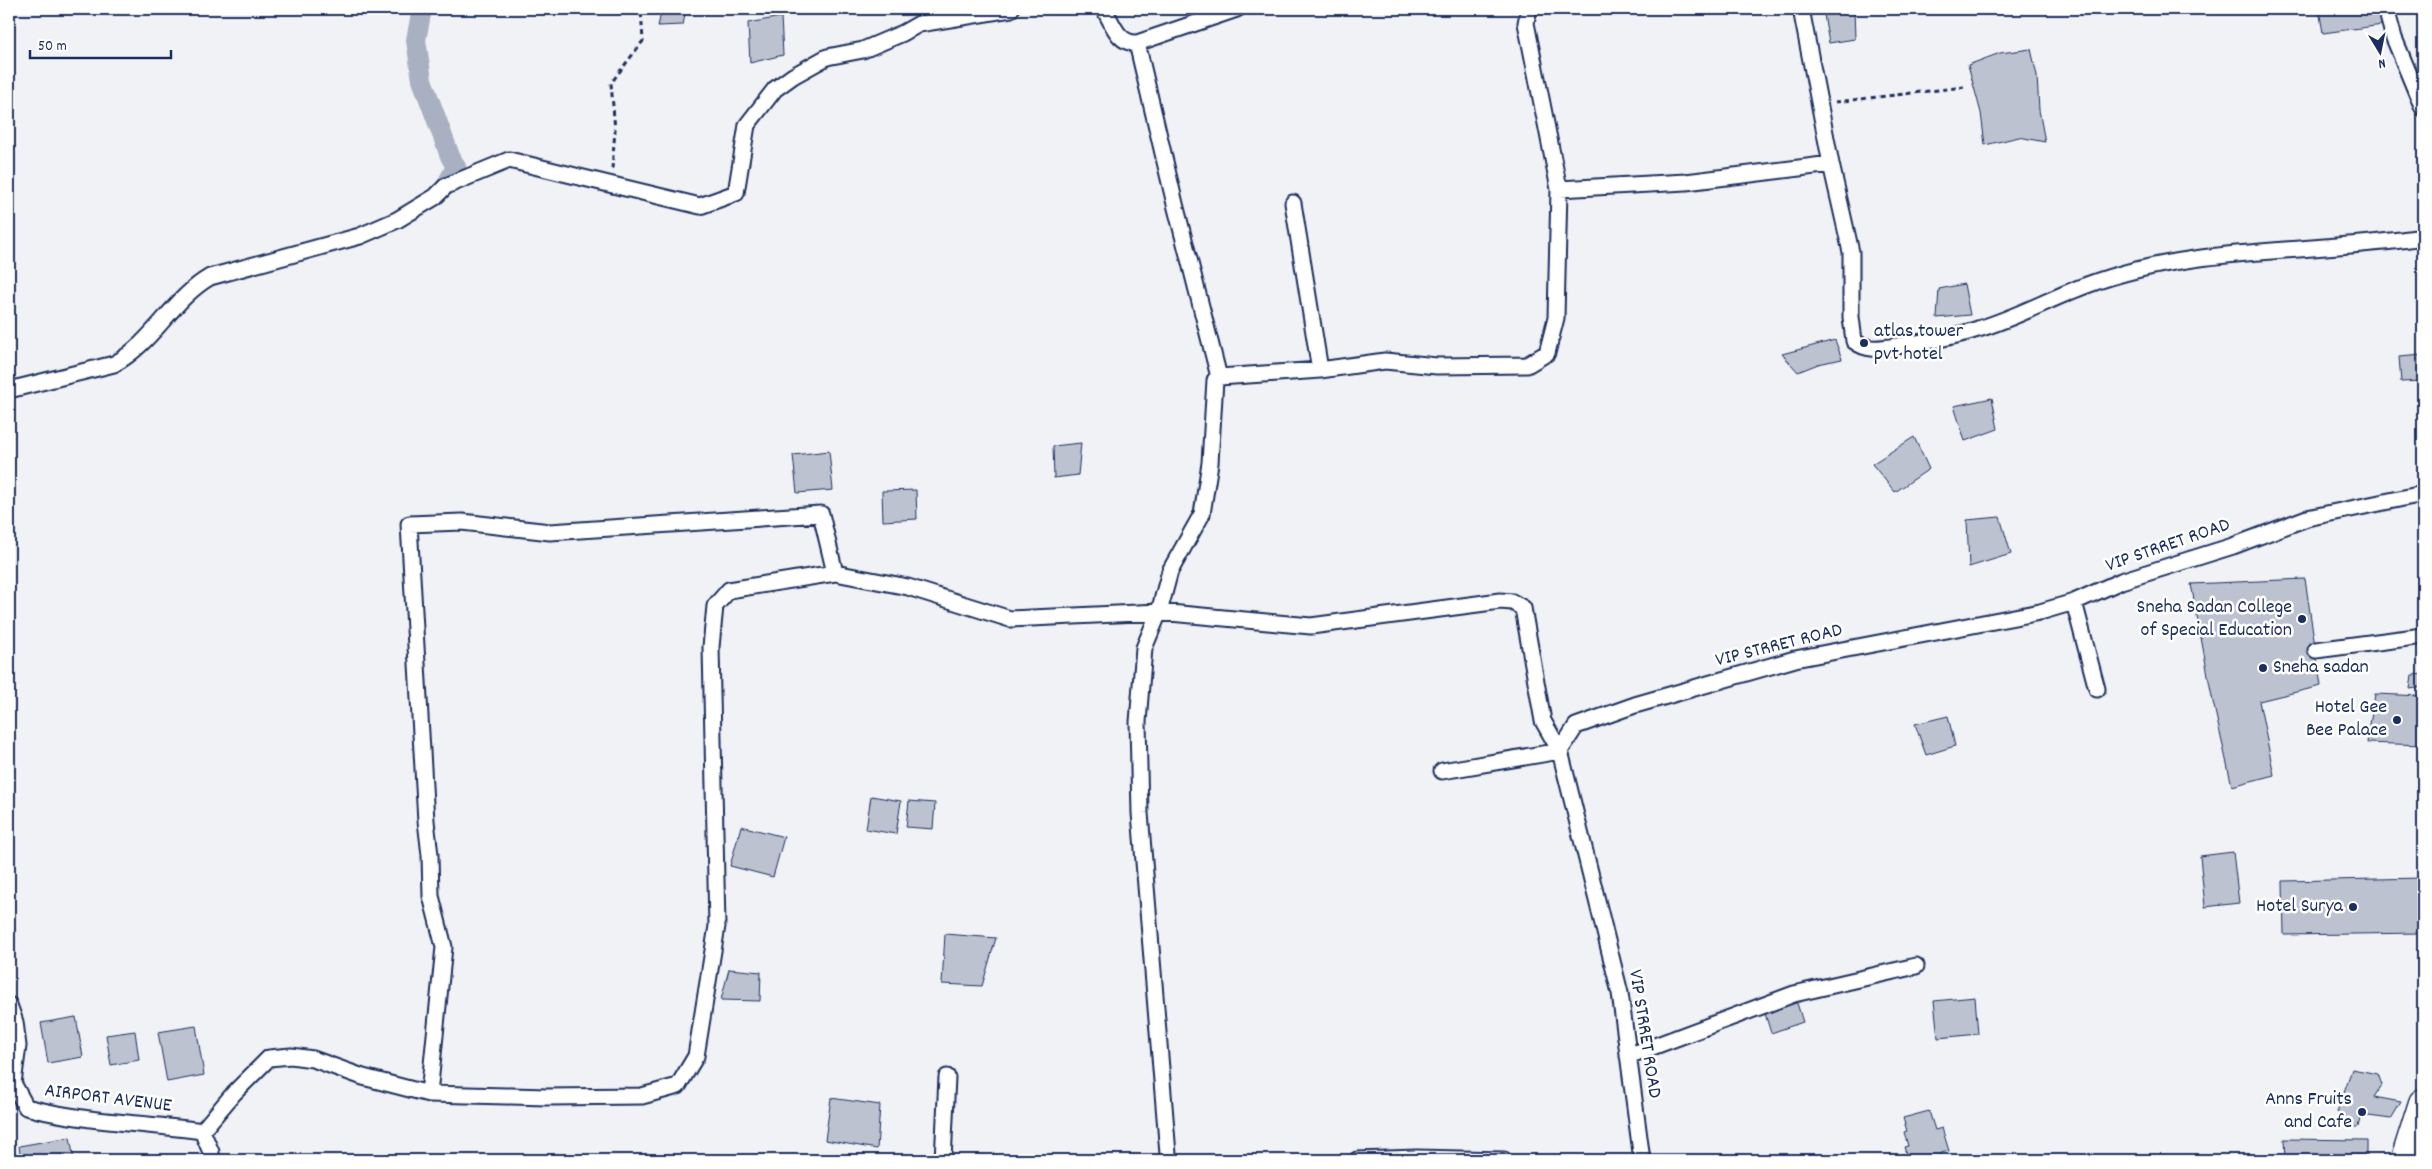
<svg xmlns="http://www.w3.org/2000/svg" width="2432" height="1169" viewBox="0 0 2432 1169" font-family="Dekko,sans-serif">
  <rect width="100%" height="100%" fill="#f1f2f5"/>
  <filter id="ink" filterUnits="userSpaceOnUse"><feTurbulence type="fractalNoise" baseFrequency=".02" numOctaves="2"/><feDisplacementMap in="SourceGraphic" scale="10" xChannelSelector="R" yChannelSelector="G"/><feConvolveMatrix kernelMatrix="1 2 1 2 8 2 1 2 1" color-interpolation-filters="sRGB"/></filter>
  <g filter="url(#ink)">
    <g fill="none" stroke-linecap="round" stroke-linejoin="round">
      <path stroke="#a8b0c2" stroke-width="20" d="M422 9 416 40 422 80 450 156 456 167 446 186"/>
    </g>
    <path fill="#bcc2d0" stroke="#1b2f5e" d="M662 9H686L683 25 658 26Z
      M1823 9H1854L1855 39 1829 43Z
      M2319 9H2386L2390 24 2323 33Z
      M781 17 783 55 750 63 748 23Z
      M2031 49 2037 76 2039 110 2045 142 2019 137 1985 145 1981 113 1968 65 2000 53Z
      M1964 284 1970 315 1937 318 1939 289Z
      M1835 340 1842 359 1818 364 1798 372 1782 354Z
      M2423 355V381L2401 382 2399 357Z
      M1992 398 1998 429 1965 441 1954 406Z
      M1914 437 1929 469 1895 492 1872 464Z
      M1081 443 1078 475 1054 478 1053 446Z
      M829 451 833 490 797 493 793 455Z
      M916 490 917 519 883 521 882 491Z
      M2000 517 2011 554 1969 567 1967 520Z
      M2305 579 2321 686 2259 701 2274 775 2232 786 2213 702 2191 584Z
      M2423 674V687L2410 689 2412 675Z
      M2375 694 2423 696V745L2367 743Z
      M1948 716 1955 746 1926 755 1915 724Z
      M871 796 901 801 896 834 866 829Z
      M909 801 935 803 933 829 906 827Z
      M741 826 784 837 773 877 730 866Z
      M2233 852 2239 903 2205 907 2200 856Z
      M2423 878V933L2284 935 2283 881Z
      M945 934 996 938 982 986 942 984Z
      M729 969 761 972 760 1001 721 1000Z
      M1795 997 1803 1022 1771 1033 1763 1007Z
      M1975 997 1978 1034 1938 1038 1934 1001Z
      M76 1017 83 1057 48 1063 41 1023Z
      M196 1026 204 1075 167 1082 158 1032Z
      M135 1031 139 1060 111 1065 106 1035Z
      M2352 1069 2378 1074 2382 1085 2374 1097 2401 1102 2391 1119 2361 1115 2358 1127H2347L2345 1114 2337 1112Z
      M831 1098 880 1105 877 1149 825 1140Z
      M1929 1111 1935 1130 1942 1128 1949 1151 1941 1153 1943 1160H1908L1904 1147 1908 1146 1904 1132 1907 1131 1903 1118Z
      M70 1137 74 1160H21L19 1146Z
      M2284 1139 2367 1140V1160H2285Z"/>
    <g fill="none" stroke-linecap="round" stroke-linejoin="round">
      <defs>
        <path id="street" d="M1104 9C1113 24 1118 44 1137 43L1237 9
          M1801 9 1831 164 1851 252V317L1854 341C1869 353 1886 347 1904 345 1929 341 1954 337 1978 329 2016 318 2051 298 2087 285 2194 245 2312 254 2423 237
          M2386 9 2394 38 2423 108
          M1137 43 1175 204 1219 377
          M1559 189 1686 182 1831 164
          M1293 203 1320 370
          M9 390 114 364C153 343 172 299 210 277L360 236 397 220 435 197 446 186 509 160 700 206 736 193 747 125 775 89 793 76 827 57 863 50 903 33 919 24 1011 9
          M2074 602 2097 689
          M2316 650 2423 636
          M9 1005 15 1022 18 1046 13 1083 26 1107C83 1122 143 1123 202 1131L211 1152V1160
          M1628 1056 1794 994 1916 966
          M429 1094 444 947 431 896 430 855 426 821 409 524 462 522 550 532 821 514 835 573
          M202 1131 234 1093 269 1058 291 1056 313 1059 363 1077 429 1094 547 1097 642 1096 678 1086 696 1056 717 926 711 647 715 606 729 590 835 573 908 587 1010 619 1159 612 1311 626 1500 601 1512 602 1523 608 1543 721 1560 751 1442 771
          M943 1160 947 1077
          M1166 1160 1168 1154 1140 813 1138 722 1144 648 1159 612 1170 571 1202 514 1210 463 1215 380 1219 377 1320 370 1385 361 1437 366 1527 365 1547 353 1556 318 1559 189 1526 23 1529 9
          M1357 1160 1417 1158 1504 1160
          M1642 1160 1620 993 1560 751 1576 726 1635 705 1795 659 2040 612 2074 602 2121 581 2233 546 2307 518 2423 494"/>
        <path id="highway" d="M2405 1160 2423 1103"/>
      </defs>
      <use href="#street" stroke="#1b2f5e" stroke-width="19"/>
      <use href="#highway" stroke="#1b2f5e" stroke-width="31"/>
      <path stroke="#1b2f5e" stroke-width="3" stroke-dasharray="5 4" stroke-linecap="butt" d="M1835 102 1964 87
        M612 169 615 130 611 83 643 41 641 9"/>
      <use href="#street" stroke="#fff" stroke-width="15"/>
      <use href="#highway" stroke="#fff" stroke-width="28"/>
    </g>
  </g>
  <g fill="#1b2f5e" stroke="#fff" stroke-width="2">
    <circle cx="1864" cy="343" r="5"/>
    <circle cx="2302" cy="619" r="5"/>
    <circle cx="2263" cy="668" r="5"/>
    <circle cx="2397" cy="720" r="5"/>
    <circle cx="2353" cy="907" r="5"/>
    <circle cx="2362" cy="1112" r="5"/>
  </g>
  <g text-anchor="middle" dominant-baseline="central" stroke-width="5" stroke-linejoin="round" paint-order="stroke">
    <g font-size="20" fill="#1b2f5e" stroke="#fff" text-anchor="end">
      <text x="1874" y="332" text-anchor="start">atlas tower<tspan x="1874" dy="23">pvt hotel</tspan></text>
      <text x="2292" y="608">Sneha Sadan College<tspan x="2292" dy="23">of Special Education</tspan></text>
      <text x="2273" y="668" text-anchor="start">Sneha sadan</text>
      <text x="2387" y="708">Hotel Gee<tspan x="2387" dy="23">Bee Palace</tspan></text>
      <text x="2343" y="907">Hotel Surya</text>
      <text x="2352" y="1100">Anns Fruits<tspan x="2352" dy="23">and Cafe</tspan></text>
    </g>
    <g font-size="20" fill="#1b2f5e" stroke="#fff">
      <text transform="translate(2168 546) rotate(-19)">VIP STRRET ROAD</text>
      <text transform="translate(1779 646) rotate(-14)">VIP STRRET ROAD</text>
      <text transform="translate(1644 1034) rotate(81)">VIP STRRET ROAD</text>
      <text transform="translate(108 1099) rotate(7)">AIRPORT AVENUE</text>
    </g>
  </g>
  <rect width="2432" height="1169" fill="none" stroke="#fff" stroke-width="30"/>
  <rect x="15" y="15" width="2402" height="1139" fill="none" stroke="#1b2f5e" stroke-width="2" filter="url(#ink)"/>
  <g transform="translate(2380 52) rotate(170)" stroke="#ffffff" stroke-width="4" paint-order="stroke">
  <path d="M0-4L9 19L0 12L-9 19Z" fill="#1b2f5e"/>
  <text y="-8" font-size="14" font-weight="bold" text-anchor="middle" fill="#1b2f5e">N</text>
  </g>
  <path d="M30 50v8h141v-8" fill="none" stroke="#1b2f5e" stroke-width="2.5"/>
  <text x="38" y="50" font-size="15" fill="#1b2f5e" stroke="#ffffff" stroke-width="4" paint-order="stroke">50 m</text>
</svg>
